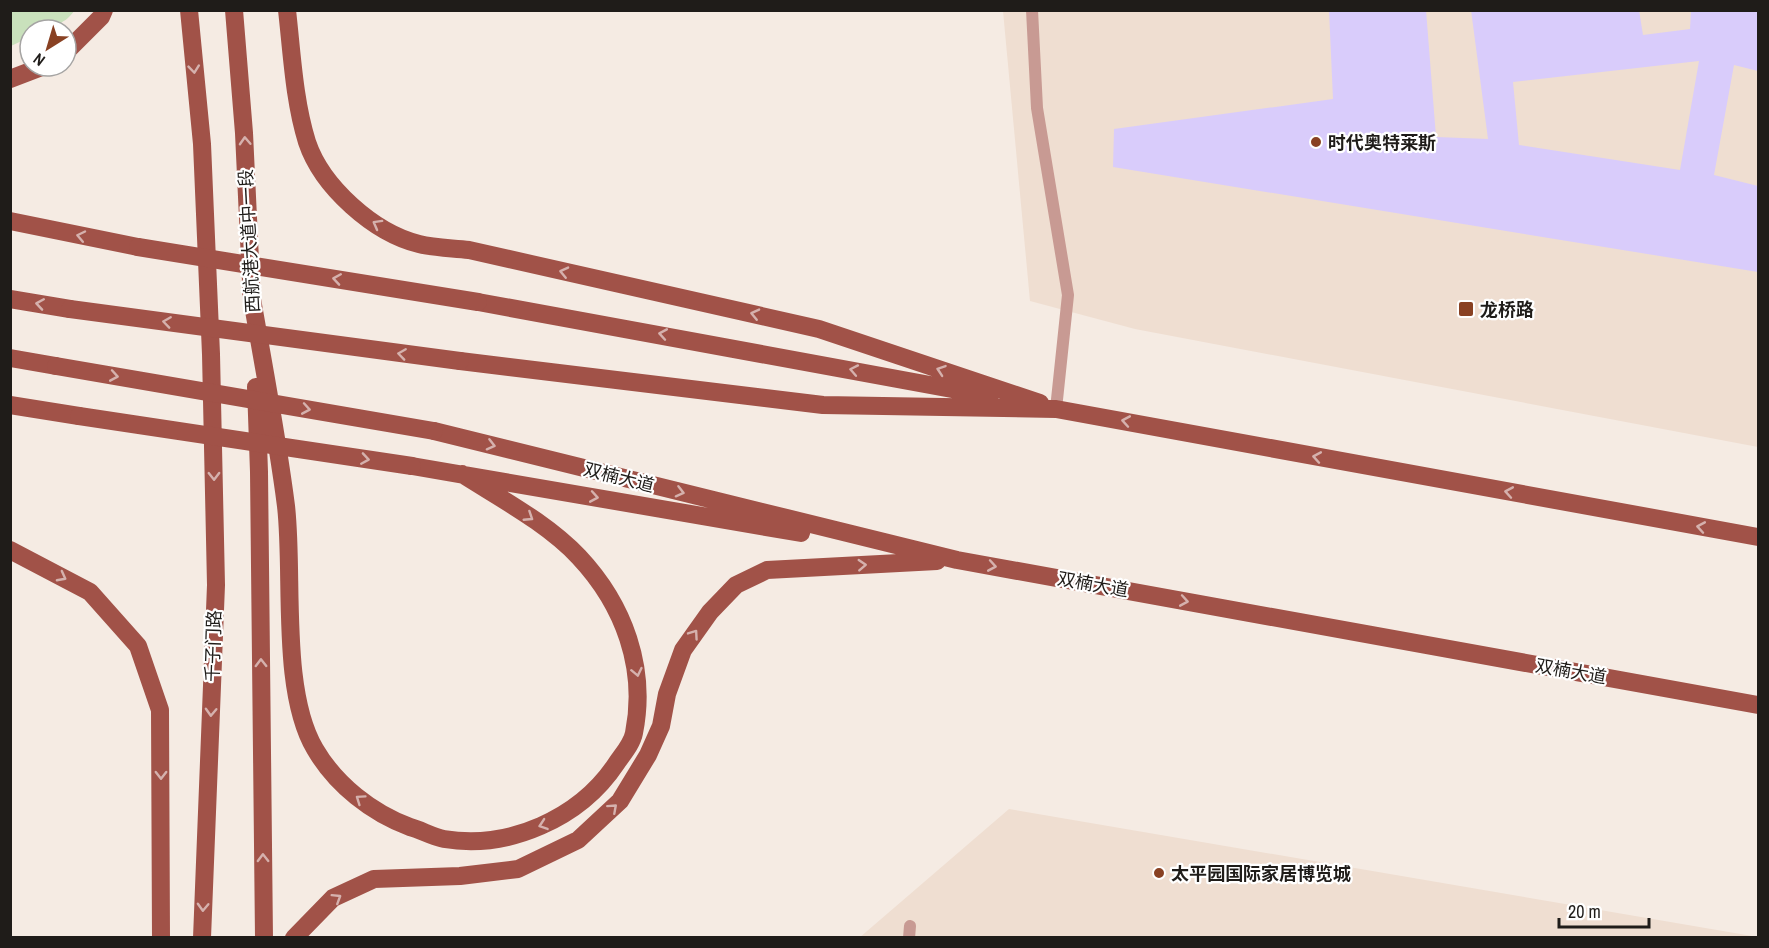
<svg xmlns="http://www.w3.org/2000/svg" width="1769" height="948" viewBox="0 0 1769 948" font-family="'Archivo Narrow','Noto Sans SC',sans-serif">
  <rect width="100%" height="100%" fill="#f5ebe3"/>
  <path fill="#efded1" d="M1003 11H1758V447L1135 329 1030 301Z
    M1009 809 1758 937 859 938Z"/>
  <path fill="#c9e1bc" d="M11 10H74V11C65 25 46 30 30 30V37L11 46Z"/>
  <path fill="#d9ccfb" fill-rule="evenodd" d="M1329 10H1426L1436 137 1488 139 1471 10H1639L1643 35 1690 29 1691 10H1758V71L1734 65 1714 175 1758 186V272L1113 167 1114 129 1333 99ZM1699 61 1680 170 1519 145 1513 82Z"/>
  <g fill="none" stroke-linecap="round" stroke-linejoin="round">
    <path stroke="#c89a93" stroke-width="12" d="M1032 10 1037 108 1068 295 1056 409
      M909 938 910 926"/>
    <path stroke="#a15248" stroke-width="18" d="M189 10 202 144 211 354 216 585 202 938
      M234 10 244 133 252 303
      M287 10C292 54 294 100 307 142 322 187 374 233 419 244 435 248 453 248 469 250L819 329 1040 403
      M66 52 101 17 104 10
      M10 79 44 66
      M10 221 138 247
      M251 293C263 364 277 435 286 506 294 575 280 690 315 749 336 785 372 813 410 827 421 830 433 837 444 839 509 850 580 818 616 764 622 755 632 744 634 733 647 668 624 605 579 557 547 523 501 499 462 474
      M10 299 70 309
      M478 302 990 396
      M10 358 56 366
      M460 361 823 405 1056 409 1758 537
      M256 387 259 472 264 938
      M10 405 79 416
      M434 431 957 560 1758 705
      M412 466 801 533
      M10 550 90 592 138 646 160 710 161 938
      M294 938 333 898 374 879 460 876 518 869 578 840 620 801 648 755 661 726 667 694 683 650 710 612 736 585 767 570 937 561"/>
    <path stroke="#a15248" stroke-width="18" d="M138 247 478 302
      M70 309 460 361
      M56 366 434 431
      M79 416 412 466"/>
  </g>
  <defs><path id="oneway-chevron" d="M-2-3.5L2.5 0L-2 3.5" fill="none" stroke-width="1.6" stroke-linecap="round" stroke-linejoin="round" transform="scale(1.5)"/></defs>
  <g stroke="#d5b1ad">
    <use href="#oneway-chevron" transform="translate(194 69) rotate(84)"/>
    <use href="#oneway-chevron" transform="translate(245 141) rotate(-93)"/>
    <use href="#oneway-chevron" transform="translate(377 224) rotate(-151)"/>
    <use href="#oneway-chevron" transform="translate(81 236) rotate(-168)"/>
    <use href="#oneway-chevron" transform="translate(564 272) rotate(-167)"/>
    <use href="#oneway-chevron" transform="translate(337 279) rotate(-171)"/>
    <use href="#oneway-chevron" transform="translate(40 304) rotate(-171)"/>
    <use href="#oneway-chevron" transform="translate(755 314) rotate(-167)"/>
    <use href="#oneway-chevron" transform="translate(167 322) rotate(-172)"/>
    <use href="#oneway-chevron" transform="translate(663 334) rotate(-170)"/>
    <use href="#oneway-chevron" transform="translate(402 354) rotate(-172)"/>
    <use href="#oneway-chevron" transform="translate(854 370) rotate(-169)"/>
    <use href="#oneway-chevron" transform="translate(941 370) rotate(-161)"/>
    <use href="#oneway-chevron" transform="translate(114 376) rotate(10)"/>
    <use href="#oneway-chevron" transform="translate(306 409) rotate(10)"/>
    <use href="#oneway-chevron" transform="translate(1126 421) rotate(-170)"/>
    <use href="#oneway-chevron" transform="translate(491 445) rotate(14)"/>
    <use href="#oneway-chevron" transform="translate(1317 457) rotate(-170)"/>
    <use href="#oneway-chevron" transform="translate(365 459) rotate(9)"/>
    <use href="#oneway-chevron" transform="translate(214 476) rotate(89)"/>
    <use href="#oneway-chevron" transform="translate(680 492) rotate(14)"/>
    <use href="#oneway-chevron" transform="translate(1509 492) rotate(-170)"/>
    <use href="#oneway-chevron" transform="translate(594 497) rotate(10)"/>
    <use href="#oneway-chevron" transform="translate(529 517) rotate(33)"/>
    <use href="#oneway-chevron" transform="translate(1701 527) rotate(-170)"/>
    <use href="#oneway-chevron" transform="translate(862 565) rotate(-3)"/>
    <use href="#oneway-chevron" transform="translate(992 566) rotate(10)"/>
    <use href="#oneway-chevron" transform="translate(62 577) rotate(28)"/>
    <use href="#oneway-chevron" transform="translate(1184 601) rotate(10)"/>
    <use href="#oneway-chevron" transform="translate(694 634) rotate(-55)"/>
    <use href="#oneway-chevron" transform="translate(261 663) rotate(-91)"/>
    <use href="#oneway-chevron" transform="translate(637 672) rotate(78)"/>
    <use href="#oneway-chevron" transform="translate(211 712) rotate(92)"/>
    <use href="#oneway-chevron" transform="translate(161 775) rotate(90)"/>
    <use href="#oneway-chevron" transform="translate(360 799) rotate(-145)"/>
    <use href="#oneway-chevron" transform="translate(613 808) rotate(-42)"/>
    <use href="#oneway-chevron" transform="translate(543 825) rotate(161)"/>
    <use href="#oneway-chevron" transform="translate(263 858) rotate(-91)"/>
    <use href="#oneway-chevron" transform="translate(337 898) rotate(-32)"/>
    <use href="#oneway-chevron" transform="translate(203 907) rotate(92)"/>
  </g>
  <g fill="#894123" stroke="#fff" stroke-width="2">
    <circle cx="1316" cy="142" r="6"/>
    <rect x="1458" y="301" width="16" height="16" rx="3"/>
    <circle cx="1159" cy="873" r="6"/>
  </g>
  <g text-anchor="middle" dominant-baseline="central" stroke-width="4.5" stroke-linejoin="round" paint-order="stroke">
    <g font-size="18" font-weight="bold" fill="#1f1c19" stroke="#fff" text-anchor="start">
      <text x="1328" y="142">时代奥特莱斯</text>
      <text x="1480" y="309">龙桥路</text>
      <text x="1171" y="873">太平园国际家居博览城</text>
    </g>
    <g font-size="18" fill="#1f1c19" stroke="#fff">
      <text transform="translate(249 241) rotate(-93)">西航港大道中一段</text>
      <text transform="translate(619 477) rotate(14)">双楠大道</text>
      <text transform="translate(1093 584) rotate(10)">双楠大道</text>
      <text transform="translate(213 646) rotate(-88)">千子门路</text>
      <text transform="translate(1571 671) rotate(10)">双楠大道</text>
    </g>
  </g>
  <rect width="1769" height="948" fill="none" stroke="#1f1c19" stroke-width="24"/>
  <g transform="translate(48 48) rotate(217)"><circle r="28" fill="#ffffff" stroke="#a5a4a3" stroke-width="1.5"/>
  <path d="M0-4.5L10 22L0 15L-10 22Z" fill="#894123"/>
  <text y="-9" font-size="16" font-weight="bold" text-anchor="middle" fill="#1f1c19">N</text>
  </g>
  <path d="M1559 918v9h90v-9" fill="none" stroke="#1f1c19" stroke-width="3"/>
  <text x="1568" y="918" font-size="18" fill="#1f1c19" stroke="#ffffff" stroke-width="4.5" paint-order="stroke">20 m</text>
</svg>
